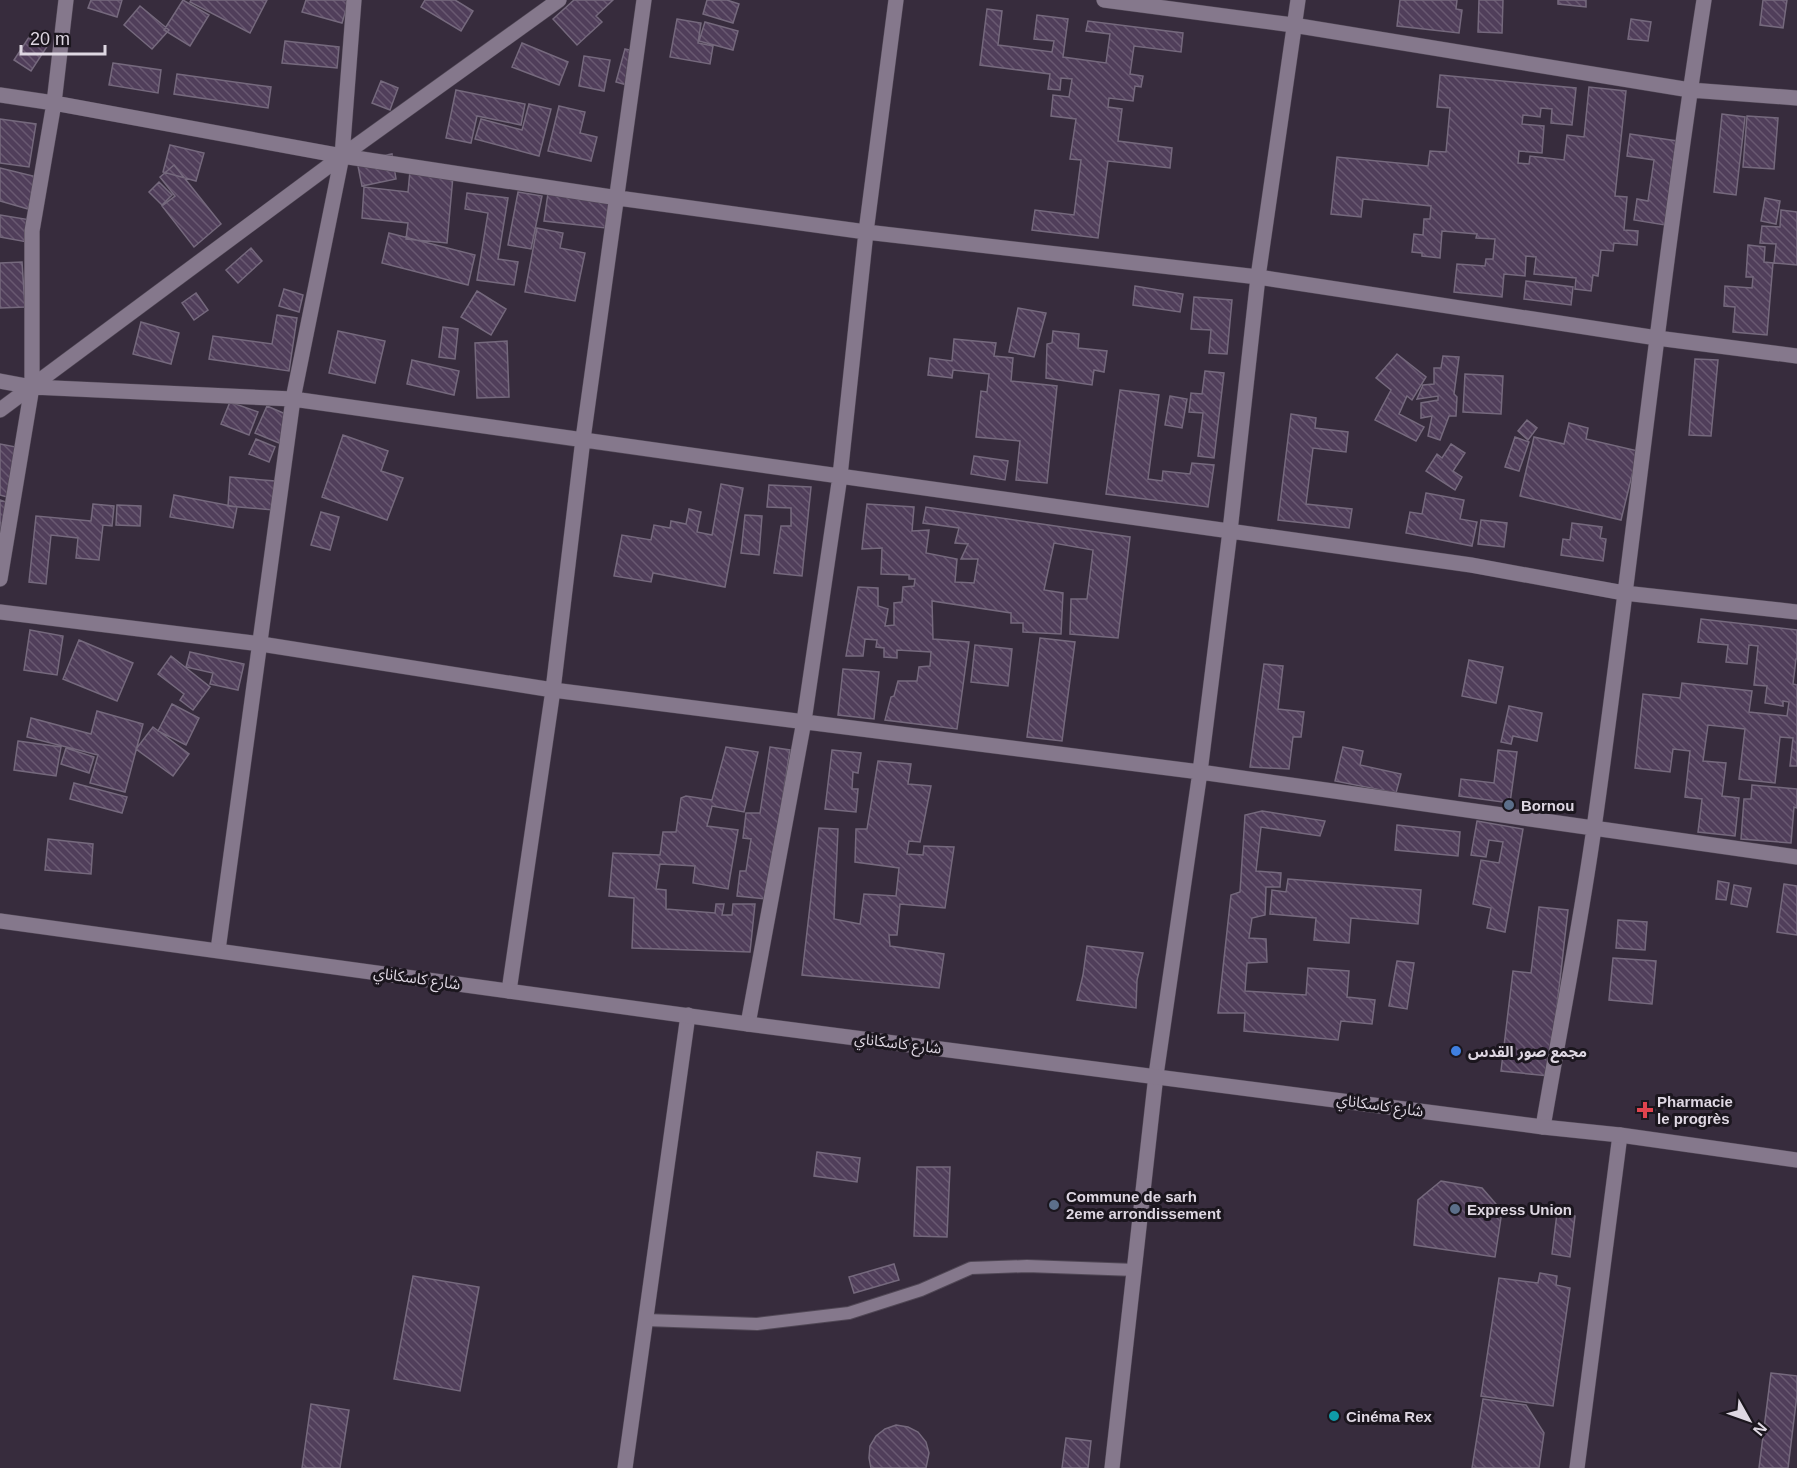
<svg xmlns="http://www.w3.org/2000/svg" width="1797" height="1468" viewBox="0 0 1797 1468" font-family="Arial,'Noto Sans Arabic',sans-serif">
  <defs>
    <pattern id="building-back-hatch" width="6" height="6" patternUnits="userSpaceOnUse" patternTransform="scale(1.5)"><rect width="6" height="6" fill="#503e5a"/><path d="M-1 5l2 2M0 0l6 6M5-1l2 2" fill="none" stroke="#695971"/></pattern>
  </defs>
  <rect width="100%" height="100%" fill="#372c3d"/>
  <path fill="url(#building-back-hatch)" stroke="#75697d" stroke-width="1.5" d="M91 0H122L117 17 88 8Z
    M183 0 209 15 190 46 164 30Z
    M191 0H267L250 33 190 2Z
    M306 0H349L342 23 302 12Z
    M425 0H455L473 11 461 31 421 7Z
    M574 0H613L596 16 602 22 577 45 553 19Z
    M707 0H727L739 4 733 23 703 14Z
    M1400 0H1457L1456 9 1462 10 1459 33 1397 26Z
    M1479 0H1503L1502 33 1478 32Z
    M1558 0H1586V7L1558 4Z
    M1763 0H1787L1783 28 1760 25Z
    M140 6 169 30 152 49 124 25Z
    M987 9 1002 11 998 45 1052 52 1054 41 1034 39 1037 15 1068 19 1063 57 1106 63 1110 34 1086 31 1088 21 1183 33 1181 52 1134 46 1130 74 1143 76 1141 87 1135 86 1133 101 1109 98 1108 107 1122 109 1118 141 1172 148 1170 168 1108 161 1098 238 1032 230 1035 210 1074 215 1081 160 1070 159 1076 119 1051 116 1053 95 1069 97 1072 79 1061 78 1060 90 1048 89 1050 74 980 65Z
    M677 19 701 23 698 43 713 46 710 64 670 57Z
    M1631 19 1651 22 1648 41 1628 39Z
    M705 22 738 31 733 50 699 41Z
    M33 31 50 42 31 71 14 60Z
    M285 41 339 47 337 68 282 63Z
    M522 43 568 62 559 85 512 67Z
    M625 49 642 53 634 87 616 82Z
    M584 56 610 60 604 91 579 86Z
    M113 63 161 70 158 93 109 85Z
    M177 74 271 87 268 108 174 94Z
    M1440 75 1576 88 1572 125 1551 123 1552 109 1541 108 1540 117 1523 115 1522 124 1544 126 1542 153 1519 151 1518 163 1529 164 1530 156 1564 160 1567 135 1584 137 1589 87 1626 91 1615 196 1627 197 1624 230 1638 231 1637 245 1614 243 1613 251 1601 250 1598 276 1593 275 1591 291 1575 289 1576 278 1534 274 1536 257 1526 256 1525 276 1504 274 1502 297 1454 292 1457 264 1485 266 1486 259H1493L1495 239 1476 238 1477 234 1442 231 1440 258 1422 256V253L1412 252 1414 234 1423 235 1424 219H1430L1431 206 1363 199 1361 217 1331 214 1337 157 1428 166 1430 151 1446 152 1450 108 1437 107Z
    M381 81 398 88 390 110 372 103Z
    M456 90 525 104 521 125 477 116 471 143 446 138Z
    M529 104 551 109 539 156 475 139 481 119 522 130Z
    M559 106 585 112 580 133 597 137 591 161 548 151Z
    M1722 114 1745 117 1736 195 1714 192Z
    M1747 116 1778 118 1774 169 1743 167Z
    M0 119 36 124 29 167 0 163Z
    M1630 134 1677 141 1665 225 1634 220 1637 199 1648 201 1654 160 1627 156Z
    M170 145 204 153 196 181 163 172Z
    M392 154 396 179 362 186 357 161Z
    M174 165 221 224 194 247 162 206 175 196 160 177Z
    M0 168 37 177 28 209 0 201Z
    M410 171 453 176 447 243 406 239 408 223 362 218 364 187 408 192Z
    M159 182 172 195 162 205 149 192Z
    M518 192 542 196 531 249 508 245Z
    M467 193 508 198 498 259 518 262 514 285 477 280 488 213 465 209Z
    M548 193 610 200 606 228 544 221Z
    M1765 198 1780 201 1776 224 1761 221Z
    M1781 210 1797 212V265L1774 263 1776 244 1760 243 1762 226 1780 227Z
    M0 215 31 220 27 242 0 237Z
    M537 228 563 233 560 248 585 253 575 301 525 292Z
    M389 233 475 255 468 285 382 263Z
    M1748 245 1765 247 1764 262 1773 263 1767 335 1733 332 1735 307 1724 306 1725 286 1752 288 1753 277H1746Z
    M251 248 262 261 238 283 226 270Z
    M22 262 25 307 0 308V263Z
    M1526 281 1573 287 1571 305 1524 299Z
    M1135 286 1183 294 1180 312 1133 305Z
    M284 289 303 295 299 312 279 306Z
    M477 291 506 309 491 335 461 317Z
    M196 293 208 310 194 320 182 303Z
    M1194 297 1232 300 1227 354 1209 353 1211 330 1191 329Z
    M1018 308 1046 313 1034 357 1009 352Z
    M277 315 297 318 289 371 209 359 213 336 272 344Z
    M141 322 179 333 171 364 133 354Z
    M443 327 458 329 455 359 439 357Z
    M338 331 385 341 375 383 329 373Z
    M1053 331 1079 334 1078 348 1107 351 1104 372 1094 370 1092 385 1046 378 1047 344 1052 343Z
    M954 339 996 343 994 356 1013 358 1011 381 1057 386 1047 483 1016 480 1020 441 976 437 981 391 987 392 989 374 953 370 952 378 928 375 930 358 952 361Z
    M507 341 509 397 477 398 475 343Z
    M1397 354 1426 377 1412 400 1407 396 1399 414 1424 427 1416 441 1375 420 1391 390 1376 378Z
    M1443 356 1459 357 1454 394 1457 397 1456 416H1449L1440 440 1428 436 1432 416 1421 418V403L1438 400V396L1417 399 1423 385 1434 384V368H1441Z
    M1695 359 1718 360 1711 436 1689 435Z
    M412 360 459 371 454 395 407 384Z
    M1205 371 1224 373 1214 458 1198 456 1203 413 1189 412 1191 393 1202 394Z
    M1465 374 1503 376 1501 414 1463 412Z
    M1120 390 1159 395 1148 479 1162 481 1163 471 1190 474 1192 463 1214 465 1208 507 1106 494Z
    M1170 396 1187 399 1182 428 1165 425Z
    M230 402 258 412 249 435 221 424Z
    M267 406 290 416 279 443 255 433Z
    M1291 414 1316 418 1315 428 1348 432 1346 452 1313 448 1306 504 1352 509 1349 528 1278 520Z
    M1527 420 1537 428 1528 440 1518 431Z
    M1569 423 1588 428 1586 439 1638 451 1621 520 1520 496 1534 437 1564 444Z
    M343 435 388 451 381 471 403 478 387 520 322 497Z
    M1515 437 1529 442 1519 471 1505 467Z
    M256 439 275 447 269 462 249 454Z
    M0 444 16 447 7 497 0 495Z
    M1451 444 1465 453 1453 471 1462 477 1455 490 1426 471 1437 454 1442 458Z
    M974 456 1008 461 1005 480 971 474Z
    M230 477 275 481 273 510 228 506Z
    M721 484 743 488 725 587 653 573 651 582 614 576 622 535 651 540 654 525 670 528 671 521 686 524 689 509 701 512 697 532 712 535Z
    M769 485 811 487 802 576 774 573 781 526H791V508L767 507Z
    M1426 493 1464 500 1460 519 1477 522 1472 546 1406 533 1410 512 1422 514Z
    M174 495 237 507 233 528 170 517Z
    M0 500 14 505 0 545Z
    M93 504 114 506 112 526 103 525 99 560 76 558 78 538 51 535 46 584 29 582 36 516 91 521Z
    M867 504 914 507 912 531 929 530 926 553 957 559 955 582 974 583 978 559H961L968 544 955 543 959 528 923 523 926 507 1130 537 1118 638 1070 634 1071 599H1087L1093 550 1054 543 1044 590 1063 593 1061 634 1023 632V623H1011V613L932 601 933 639 969 642 957 729 885 720 891 697 894 696 898 681H917L919 667 930 666 931 652 897 650V658L884 657V648L876 647 877 640 865 639 863 656H846L858 587 878 588V606L888 609 885 626 894 625V603L902 602 903 587 914 586 915 579H909V575L881 574 882 548 862 549Z
    M117 505 141 506 140 526 116 525Z
    M321 512 339 517 330 550 311 545Z
    M745 515 762 516 759 555 741 553Z
    M1481 520 1507 523 1504 547 1478 544Z
    M1572 523 1602 527 1600 538 1606 539 1603 561 1561 555 1563 539 1570 540Z
    M1701 619 1797 630V659H1796L1793 684 1797 685V766H1790L1793 738 1780 737 1775 783 1739 779 1745 729 1708 725 1703 761 1726 763 1722 796 1739 798 1735 836 1698 832 1702 799 1685 797 1690 751 1673 749 1670 772 1635 768 1643 694 1680 698 1682 683 1752 691 1749 712 1787 716 1789 702 1783 701V706L1765 703 1767 686 1754 685 1758 646 1749 645 1747 664 1726 662 1728 645 1698 642Z
    M30 630 63 636 57 675 24 670Z
    M1040 638 1075 642 1062 741 1027 737Z
    M79 640 133 663 117 701 63 679Z
    M975 645 1012 649 1008 686 971 682Z
    M190 652 244 664 238 690 210 684 213 673 186 667Z
    M171 656 210 687 193 710 180 700 184 694 158 674Z
    M1469 660 1503 667 1496 703 1462 696Z
    M1264 664 1283 666 1278 709 1304 712 1301 737H1293L1289 769 1250 767Z
    M843 669 879 672 874 719 838 715Z
    M172 704 199 718 186 745 158 731Z
    M1509 706 1542 713 1537 741 1513 736 1511 744 1501 742Z
    M97 711 143 724 125 792 90 783 98 755 27 737 31 718 91 734Z
    M153 727 189 754 173 776 136 749Z
    M18 741 61 747 56 776 14 770Z
    M726 747 758 752 744 812 712 806 707 826 738 830 728 889 693 883 695 866 660 864 656 889 666 890V909L715 913 716 904H724L722 915H732L733 904H755L750 952 632 948 634 898 609 896 613 853 660 855 663 832H676L681 798 686 796 712 800Z
    M770 747 790 750 767 899 737 896 740 871H746L751 839 743 838 746 813H760Z
    M1343 747 1363 751 1360 765 1401 774 1396 793 1335 781Z
    M66 748 94 757 89 773 61 764Z
    M832 750 861 753 858 773 853 772 852 789H858L856 812 825 809Z
    M1498 750 1517 752 1510 803 1459 796 1461 779 1494 783Z
    M878 761 911 764 908 784 931 786 920 842 909 841 907 854 923 855 924 846 954 847 945 908 900 904 897 935H889L890 946 944 954 939 988 802 975 819 828 838 829 834 919 860 924 864 894 896 896 899 868 855 862 856 829H867Z
    M74 783 127 797 122 813 70 799Z
    M1752 785 1797 789V808L1794 807 1791 843 1741 839 1744 799H1751Z
    M1262 811 1325 821 1320 836 1261 827 1256 871 1281 873 1280 887H1266L1265 915 1252 918 1249 938 1266 939 1267 962 1247 963 1245 991 1306 995 1308 968 1349 971 1347 997 1375 1000 1372 1024 1341 1021 1338 1040 1244 1031 1245 1013H1218L1231 895 1240 892 1245 815Z
    M1477 821 1523 829 1505 932 1487 928 1491 908 1473 904 1481 860 1499 863 1503 842 1489 840 1486 857 1471 855Z
    M1397 825 1460 832 1458 856 1395 850Z
    M48 839 93 844 91 874 45 870Z
    M1288 879 1421 890 1418 924 1351 918 1349 943 1314 940 1316 918 1270 914 1272 890 1286 892Z
    M1718 881 1729 883 1726 900 1716 899Z
    M1784 884 1797 886V935L1777 932Z
    M1734 885 1751 888 1747 907 1731 904Z
    M1539 907 1568 910 1549 1076 1501 1071 1513 971 1531 973Z
    M1618 920 1647 922 1645 950 1616 948Z
    M1087 946 1143 953 1137 980 1136 1008 1077 1000 1083 975Z
    M1613 958 1656 961 1652 1004 1609 1000Z
    M1397 961 1414 963 1407 1009 1389 1006Z
    M817 1152 860 1158 857 1182 814 1176Z
    M917 1167H950L947 1237 914 1236Z
    M1441 1181 1482 1188 1502 1211 1495 1257 1414 1245 1418 1200Z
    M1557 1213 1575 1216 1570 1257 1552 1254Z
    M894 1264 899 1280 854 1293 849 1277Z
    M1540 1273 1557 1276 1556 1285 1570 1288 1553 1406 1481 1396 1499 1278 1538 1283Z
    M413 1276 479 1287 460 1391 394 1379Z
    M1771 1373 1797 1376V1395L1788 1468H1759Z
    M1483 1399 1526 1405 1544 1433 1539 1468H1472Z
    M311 1404 349 1410 340 1468H302Z
    M896 1425 908 1427 918 1432 926 1442 929 1453 926 1468H871L869 1458 870 1446 876 1436 885 1429Z
    M1066 1438 1091 1441 1088 1468H1062Z"/>
  <g fill="none" stroke-linecap="round" stroke-linejoin="round">
    <defs>
      <path id="lane" d="M646 1320 757 1324 849 1313 921 1290 971 1268 1027 1266 1135 1270"/>
      <path id="street" d="M1104 0 1293 25 1690 90 1797 98
        M0 95 54 103 342 156 618 198 866 232 1258 277 1657 338 1797 356
        M0 381 32 387 293 399 1471 565 1624 593 1797 612
        M0 410 342 156 559 0
        M0 579 32 387V231L54 103 66 0
        M0 612 261 644 553 690 1200 772 1797 857
        M218 950 293 399 342 156 354 0
        M509 991 553 690 583 439 644 0
        M748 1024 804 721 840 476 866 232 896 0
        M1543 1127C1560 1027 1580 928 1594 828 1633 552 1661 275 1704 0
        M625 1468 688 1015
        M1112 1468 1156 1075 1200 772 1230 531 1258 277 1298 0
        M1577 1468 1620 1135"/>
      <path id="secondary" d="M0 921 748 1024 1543 1127 1620 1135 1797 1160"/>
    </defs>
    <use href="#lane" stroke="#504755" stroke-width="14"/>
    <use href="#street" stroke="#504755" stroke-width="16"/>
    <use href="#secondary" stroke="#504755" stroke-width="16"/>
    <use href="#lane" stroke="#85788c" stroke-width="12"/>
    <use href="#street" stroke="#85788c" stroke-width="15"/>
    <use href="#secondary" stroke="#85788c" stroke-width="15"/>
  </g>
  <g fill="#5c6f8a" stroke="#1b161e" stroke-width="2">
    <circle cx="1509" cy="805" r="6"/>
    <circle cx="1054" cy="1205" r="6"/>
    <circle cx="1455" cy="1209" r="6"/>
  </g>
  <circle fill="#3f7fe0" stroke="#1b161e" stroke-width="2" cx="1456" cy="1051" r="6"/>
  <path fill="#e0444e" stroke="#1b161e" stroke-width="2" d="M1642 1101h6v6h6v6h-6v6h-6v-6h-6v-6h6z"/>
  <circle fill="#0f9aa8" stroke="#1b161e" stroke-width="2" cx="1334" cy="1416" r="6"/>
  <g text-anchor="middle" dominant-baseline="central" stroke-width="6" stroke-linejoin="round" paint-order="stroke">
    <g font-size="15" font-weight="bold" fill="#ded7e2" stroke="#1b161e" text-anchor="start">
      <text x="1521" y="805">Bornou</text>
      <text x="1468" y="1051">مجمع صور القدس</text>
      <text x="1657" y="1101">Pharmacie<tspan x="1657" dy="17">le progrès</tspan></text>
      <text x="1066" y="1196">Commune de sarh<tspan x="1066" dy="17">2eme arrondissement</tspan></text>
      <text x="1467" y="1209">Express Union</text>
      <text x="1346" y="1416">Cinéma Rex</text>
    </g>
    <g font-size="15" fill="#ded7e2" stroke="#1b161e">
      <text transform="translate(417 978) rotate(8)">شارع كاسكاناي</text>
      <text transform="translate(898 1043) rotate(7)">شارع كاسكاناي</text>
      <text transform="translate(1380 1105) rotate(8)">شارع كاسكاناي</text>
    </g>
  </g>
  <g transform="translate(1749 1420) rotate(130)" stroke="#1b161e" stroke-width="4.5" paint-order="stroke">
  <path d="M0-4.5L10 22L0 15L-10 22Z" fill="#ded7e2"/>
  <text y="-9" font-size="16" font-weight="bold" text-anchor="middle" fill="#ded7e2">N</text>
  </g>
  <path d="M21 45v9h84v-9" fill="none" stroke="#ded7e2" stroke-width="3"/>
  <text x="30" y="45" font-size="18" fill="#ded7e2" stroke="#1b161e" stroke-width="4.5" paint-order="stroke">20 m</text>
</svg>
